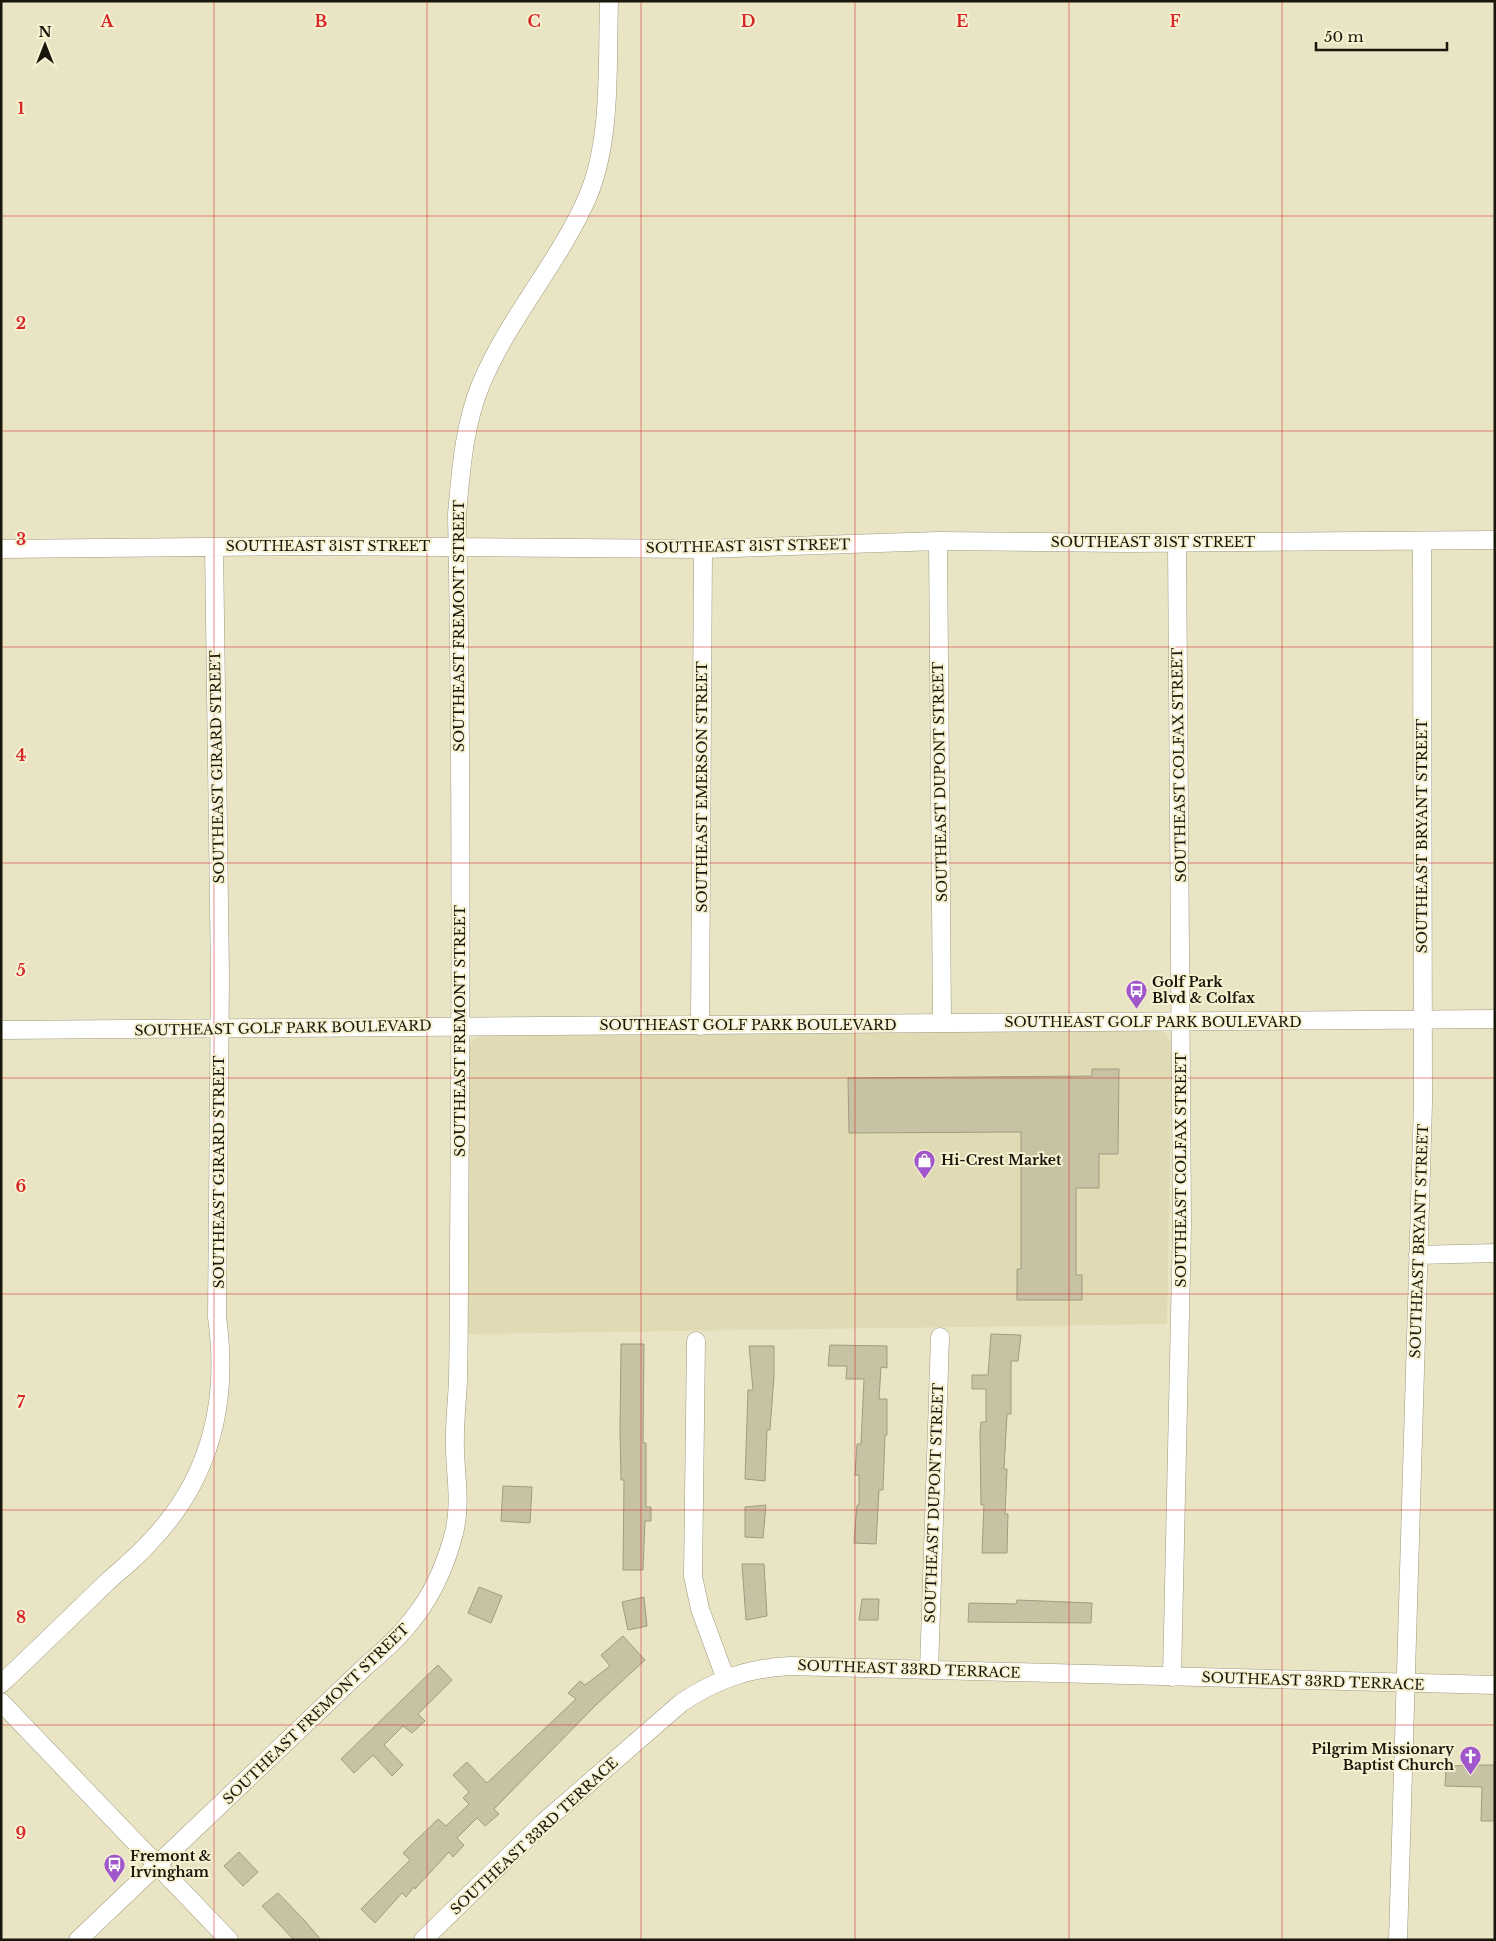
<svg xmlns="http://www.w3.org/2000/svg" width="1496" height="1941" viewBox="0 0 1496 1941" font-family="'Libre Baskerville',serif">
  <rect width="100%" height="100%" fill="#e9e4c4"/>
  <path fill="#e0dbb4" d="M1158 1030 1165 1033 1172 1044 1167 1324 467 1334 469 1048 473 1039 483 1036Z"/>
  <path fill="#c7c2a3" stroke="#a19c7f" d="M1092 1069H1119L1118 1154H1099V1188H1076V1275H1082V1300H1017V1269H1021V1132L849 1133 848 1078 1092 1076Z
    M991 1334 1021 1335 1018 1361H1011V1414H1007L1004 1469H1007L1005 1514H1008L1007 1553H982L984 1505H981L980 1432 981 1422H986V1389H972V1375H988Z
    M621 1344H644L643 1443H646V1507H651V1521H645L643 1570H623L624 1480H621L620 1430Z
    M830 1345 887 1346V1368L881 1367 879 1399H887V1435H885L883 1490H879L876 1544 854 1543 857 1505H859V1475H855L857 1444H861L864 1379H846L847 1366H828Z
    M749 1346H774V1376L770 1430H767L765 1481 745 1479 748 1390H753Z
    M503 1486 532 1487 530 1523 501 1521Z
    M766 1505 763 1538 745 1537V1507Z
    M742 1564H764L767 1616 746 1620Z
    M479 1587 502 1596 491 1623 468 1613Z
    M644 1597 647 1626 628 1630 622 1602Z
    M862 1599H879L878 1620H859Z
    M1017 1600 1092 1603 1091 1623 968 1622 969 1603 1016 1604Z
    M623 1636 645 1660 596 1705 494 1809 499 1814 485 1826 477 1818 457 1838 464 1845 453 1857 449 1852 415 1889 414 1887 406 1897 402 1893 375 1923 361 1909 410 1860 403 1853 438 1819 446 1826 469 1804 463 1798 469 1792 453 1775 467 1762 487 1783 576 1699 568 1693 580 1681 585 1685 610 1666 601 1655Z
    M438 1665 452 1680 418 1714 425 1721 412 1733 403 1726 384 1745 403 1765 392 1776 373 1755 354 1773 341 1759Z
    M1483 1765H1495V1821H1481L1482 1787 1445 1786 1446 1766Z
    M239 1852 258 1872 243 1886 224 1866Z
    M278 1893 306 1922 321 1940H294L262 1906Z"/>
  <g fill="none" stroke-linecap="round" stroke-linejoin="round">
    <defs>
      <path id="minor" d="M938 541 942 1023
        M1 549 312 546 703 549 938 541 1127 543 1495 540
        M700 1026 703 549
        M1 1030 1495 1019
        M1418 1255 1495 1253
        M696 1341 693 1576 700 1609 725 1677
        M929 1670 940 1337
        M1172 1677 1182 1225 1177 543
        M1 1684C36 1651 70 1618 105 1584 120 1570 136 1558 149 1543 210 1480 229 1402 217 1317L220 976 214 547
        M1 1702 229 1940
        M78 1940 368 1664C413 1627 439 1591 454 1533 461 1505 456 1479 455 1451 454 1427 457 1403 458 1380 459 1336 459 1293 459 1249 461 1004 462 759 457 514 461 470 464 425 481 384 509 317 559 263 588 196 612 139 607 63 609 1
        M423 1940 544 1822 681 1703C715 1680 748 1668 790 1666L1495 1685
        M1398 1940 1423 1103 1422 541"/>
    </defs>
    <use href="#minor" stroke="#9f9a7d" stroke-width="19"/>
    <use href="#minor" stroke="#fff" stroke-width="18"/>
  </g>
  <path fill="none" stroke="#d62828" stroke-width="1" stroke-opacity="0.55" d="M214 1V1940M427 1V1940M641 1V1940M855 1V1940M1069 1V1940M1282 1V1940M1 216H1495M1 431H1495M1 647H1495M1 863H1495M1 1078H1495M1 1294H1495M1 1510H1495M1 1725H1495"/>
  <defs>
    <symbol id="bus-pin" viewBox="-11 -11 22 30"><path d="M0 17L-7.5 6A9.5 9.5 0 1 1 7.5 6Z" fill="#9f57cb" stroke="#f6f1d1"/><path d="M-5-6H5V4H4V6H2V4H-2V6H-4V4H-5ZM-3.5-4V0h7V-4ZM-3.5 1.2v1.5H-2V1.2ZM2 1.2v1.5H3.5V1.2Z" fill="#fff"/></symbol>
    <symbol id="shop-pin" viewBox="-11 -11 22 30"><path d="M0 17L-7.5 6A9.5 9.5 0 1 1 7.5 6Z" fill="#9f57cb" stroke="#f6f1d1"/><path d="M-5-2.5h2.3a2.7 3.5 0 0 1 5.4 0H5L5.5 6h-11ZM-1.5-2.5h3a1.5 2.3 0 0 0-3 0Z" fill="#fff"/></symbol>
    <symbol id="church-pin" viewBox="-11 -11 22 30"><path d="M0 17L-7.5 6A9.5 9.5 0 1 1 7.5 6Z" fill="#9f57cb" stroke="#f6f1d1"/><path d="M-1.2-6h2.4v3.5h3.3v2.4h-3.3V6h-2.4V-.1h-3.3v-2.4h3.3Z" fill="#fff"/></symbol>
  </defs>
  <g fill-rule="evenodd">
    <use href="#bus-pin" x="1124" y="978" width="25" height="34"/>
    <use href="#shop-pin" x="912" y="1148" width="25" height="34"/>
    <use href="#church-pin" x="1458" y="1744" width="25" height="34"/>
    <use href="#bus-pin" x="102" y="1852" width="25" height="34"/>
  </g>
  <g text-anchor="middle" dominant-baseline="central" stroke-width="4" stroke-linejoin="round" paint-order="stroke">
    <g font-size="14" fill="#19170c" stroke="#f6f1d1">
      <text x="1153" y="542">SOUTHEAST 31ST STREET</text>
      <text x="328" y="546">SOUTHEAST 31ST STREET</text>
      <text transform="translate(748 546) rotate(-1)">SOUTHEAST 31ST STREET</text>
      <text transform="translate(459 626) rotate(-90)">SOUTHEAST FREMONT STREET</text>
      <text transform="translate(1179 765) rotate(-91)">SOUTHEAST COLFAX STREET</text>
      <text transform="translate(217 767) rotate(-91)">SOUTHEAST GIRARD STREET</text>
      <text transform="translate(940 782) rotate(-91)">SOUTHEAST DUPONT STREET</text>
      <text transform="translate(702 787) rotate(-90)">SOUTHEAST EMERSON STREET</text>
      <text transform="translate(1422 836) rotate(-90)">SOUTHEAST BRYANT STREET</text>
      <text x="1153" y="1022">SOUTHEAST GOLF PARK BOULEVARD</text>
      <text x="748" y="1025">SOUTHEAST GOLF PARK BOULEVARD</text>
      <text transform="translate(283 1028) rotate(-1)">SOUTHEAST GOLF PARK BOULEVARD</text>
      <text transform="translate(460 1031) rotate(-90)">SOUTHEAST FREMONT STREET</text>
      <text transform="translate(1181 1170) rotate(-90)">SOUTHEAST COLFAX STREET</text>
      <text transform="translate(219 1172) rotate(-90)">SOUTHEAST GIRARD STREET</text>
      <text transform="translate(1419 1241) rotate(-88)">SOUTHEAST BRYANT STREET</text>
      <text transform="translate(934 1503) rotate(-88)">SOUTHEAST DUPONT STREET</text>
      <text transform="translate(909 1669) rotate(2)">SOUTHEAST 33RD TERRACE</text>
      <text transform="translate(1313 1681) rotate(2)">SOUTHEAST 33RD TERRACE</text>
      <text transform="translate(316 1714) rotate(-44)">SOUTHEAST FREMONT STREET</text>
      <text transform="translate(534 1836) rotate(-43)">SOUTHEAST 33RD TERRACE</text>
    </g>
    <g font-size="14" font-weight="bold" fill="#19170c" stroke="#f6f1d1" text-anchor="start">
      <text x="1152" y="982">Golf Park<tspan x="1152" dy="16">Blvd &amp; Colfax</tspan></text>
      <text x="941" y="1160">Hi-Crest Market</text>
      <text x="1454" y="1749" text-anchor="end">Pilgrim Missionary<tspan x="1454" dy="16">Baptist Church</tspan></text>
      <text x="130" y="1856">Fremont &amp;<tspan x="130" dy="16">Irvingham</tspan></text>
    </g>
  </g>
  <g font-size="16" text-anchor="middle" font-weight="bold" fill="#d62828" stroke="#f6f1d1" stroke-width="4" stroke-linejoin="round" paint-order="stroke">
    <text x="107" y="27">A</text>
    <text x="321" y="27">B</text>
    <text x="534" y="27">C</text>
    <text x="748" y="27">D</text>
    <text x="962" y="27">E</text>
    <text x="1175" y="27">F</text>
    <text x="21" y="114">1</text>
    <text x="21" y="329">2</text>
    <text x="21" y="545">3</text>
    <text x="21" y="761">4</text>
    <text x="21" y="976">5</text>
    <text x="21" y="1192">6</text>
    <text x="21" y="1408">7</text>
    <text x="21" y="1623">8</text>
    <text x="21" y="1839">9</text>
  </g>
  <rect width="1496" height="1941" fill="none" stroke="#19170c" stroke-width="5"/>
  <g transform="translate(45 45)" stroke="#f6f1d1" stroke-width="4" paint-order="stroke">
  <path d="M0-4L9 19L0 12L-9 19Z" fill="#19170c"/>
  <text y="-8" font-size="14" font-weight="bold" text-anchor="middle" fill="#19170c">N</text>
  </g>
  <path d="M1316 42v8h131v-8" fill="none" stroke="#19170c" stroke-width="2.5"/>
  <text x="1324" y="42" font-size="15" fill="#19170c" stroke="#f6f1d1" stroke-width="4" paint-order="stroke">50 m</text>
</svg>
